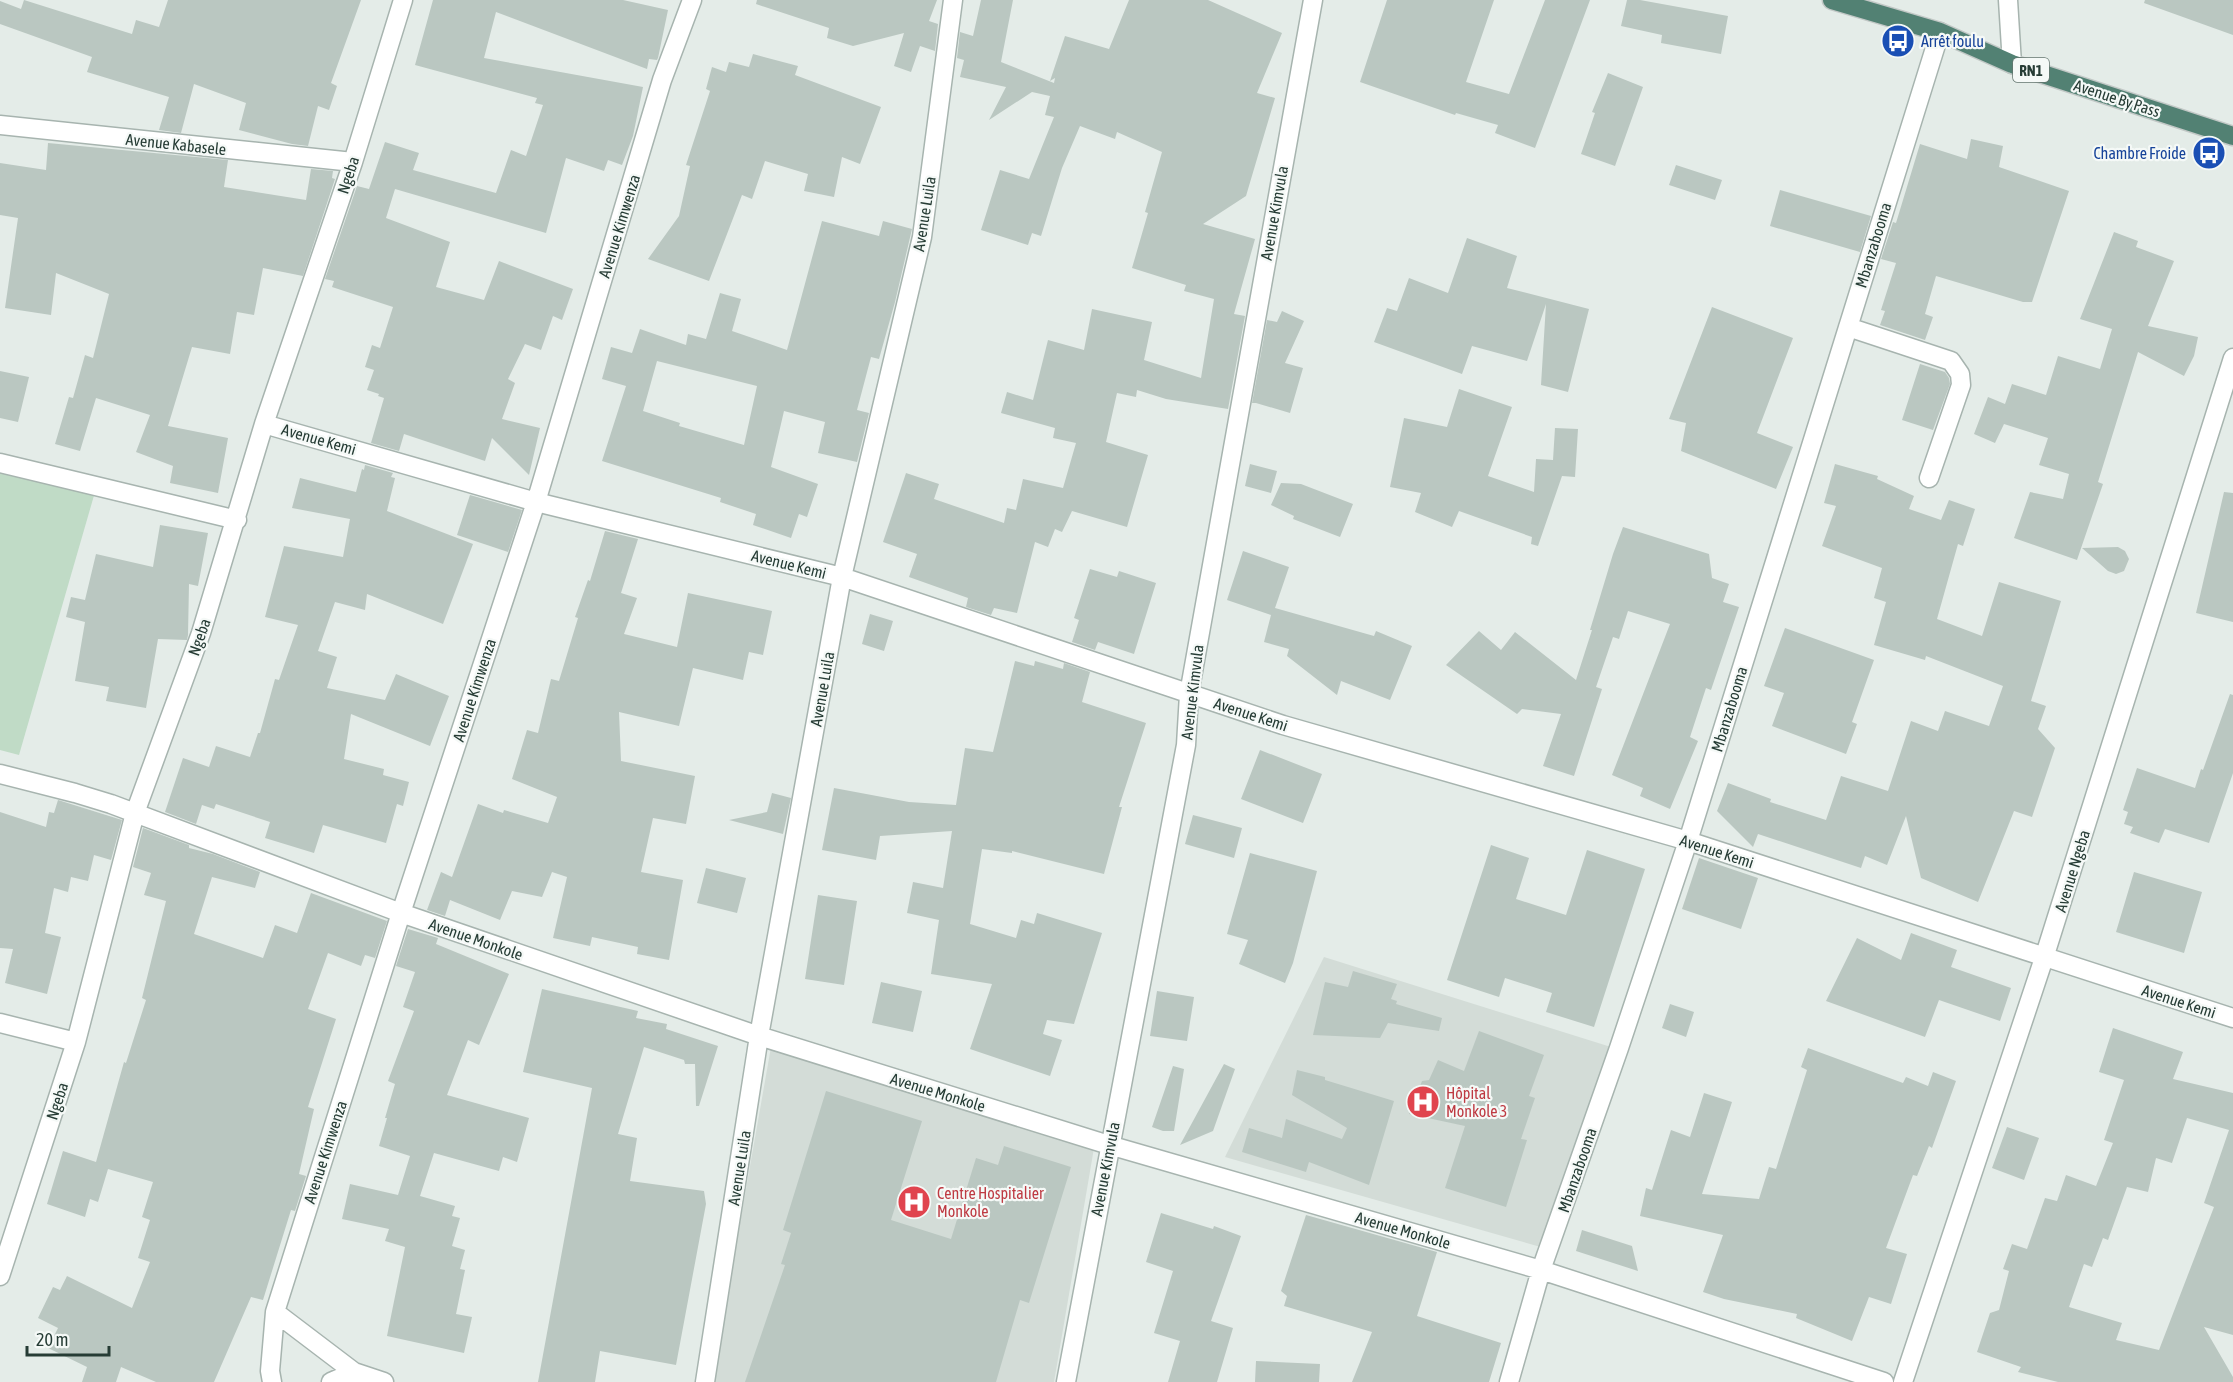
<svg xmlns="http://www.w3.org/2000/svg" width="2233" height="1382" viewBox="0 0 2233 1382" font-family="'Asap Condensed',sans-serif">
  <rect width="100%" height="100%" fill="#e4ece8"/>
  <path fill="#d3dcd7" d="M1324 957 1611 1047 1544 1248 1225 1157Z
    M771 1047 900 1090 977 1111 1094 1148 1054 1382H712Z"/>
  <path fill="#c0dbc6" d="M0 468 95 492 19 755 0 750Z"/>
  <path fill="#bac7c1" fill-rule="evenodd" d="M24 0 132 34 136 20 159 27 168 0H361L331 83 337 86 329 110 318 106 308 146 292 144 239 130 246 103 194 84 181 133 159 130 169 97 87 72 92 57 0 24V1L21 9Z
    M433 0H623L668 10 658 58 657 60 649 59 647 69 496 12 484 58 643 87 633 136 622 165 608 160 604 171 566 158 546 233 395 189 386 218 450 242 436 287 484 300 499 261 573 289 562 320 553 316 541 350 525 344 508 379 515 383 502 419 540 428 529 475 492 438 485 461 404 434 399 451 371 443 384 398 378 396 379 394 367 390 374 370 365 367 372 345 380 348 393 307 332 287 334 281 325 279 357 186 369 189 385 142 419 153 413 170 496 193 511 150 526 156 543 105 535 103 537 98 415 65Z
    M757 0H937L929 21 938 24 935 51 920 46 911 72 894 66 904 33 853 46 827 38 829 28 756 4Z
    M981 0H1013L1001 62 1054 83 1055 78 1050 81 1065 36 1109 49 1129 0H1208L1282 33 1257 93 1275 98 1246 196 1203 224 1255 239 1234 314 1245 316 1228 409 1166 399 1137 390 1136 397 1117 393 1106 442 1148 455 1127 527 1072 511 1062 532 1055 529 1048 547 1035 542 1017 613 994 608 991 615 966 607 968 598 909 577 917 554 883 542 906 473 939 484 934 499 1004 523 1007 508 1016 510 1023 479 1063 488 1076 443 1053 438 1055 428 1001 413 1007 392 1033 400 1048 340 1084 350 1092 309 1152 322 1144 360 1201 378 1214 299 1184 291 1186 285 1132 268 1148 213 1145 212 1162 152 1117 132 1115 139 1080 126 1062 168 1041 236 1032 233 1028 245 981 230 1000 170 1029 179 1054 117 1045 115 1050 96 1032 92 989 120 1006 87 960 77 964 60 957 58 960 32 973 36Z
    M1387 0H1494L1466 82 1509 94 1545 0H1590L1535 148 1495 133 1498 125 1456 113 1455 115 1360 82Z
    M1627 0H1640L1728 16 1721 54 1661 43 1662 35 1621 26Z
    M2145 0H2233V35L2144 3Z
    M753 54 798 66 795 75 881 107 860 164 842 157 834 197 804 191 808 174 765 161 752 199 742 195 709 281 648 259 679 216 690 166 686 165 710 91 706 89 712 67 726 72 729 62 749 67Z
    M1608 73 1643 87 1615 166 1581 154 1595 113 1592 112Z
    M1971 139 2003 146 1999 167 2069 191 2032 302H2023L1936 276 1925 314 1933 317 1925 340 1880 325 1885 311 1881 310 1896 263 1881 259 1893 222 1896 223 1920 144 1967 159Z
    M48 143 228 160 224 187 306 200 311 169 333 171 332 178 335 179 303 276 263 268 254 315 237 312 230 354 192 347 168 426 228 438 218 493 170 483 173 466 136 452 150 415 96 398 80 451 55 444 69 397 73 398 85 355 93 358 109 294 56 273 51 315 5 308 18 218 0 215V163L46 170Z
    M1676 165 1722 180 1715 200 1669 185Z
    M1780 190 1871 216 1860 252 1770 226Z
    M822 221 879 236 883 221 912 229 895 302 879 359 871 357 857 410 869 413 857 462 818 453 825 422 784 411 771 467 818 484 807 517 799 514 791 538 753 525 756 514 720 502 721 498 602 461 626 386 602 379 611 347 632 353 640 329 686 345 688 334 706 339 720 293 741 299 732 331 787 350ZM657 361 757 386 744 445 679 426 680 423 643 411Z
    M2114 232 2138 241 2136 247 2174 261 2148 326 2198 337 2194 356 2184 376 2138 352 2098 482 2103 484 2077 560 2014 538 2030 492 2063 499 2069 474 2039 465 2048 438 2004 424 1995 443 1974 434 1988 397 2005 404 2012 384 2046 395 2058 356 2100 369 2112 329 2080 319Z
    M1467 238 1517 256 1507 288 1589 309 1568 392 1541 385 1546 304 1527 361 1472 346 1462 374 1374 342 1387 308 1397 311 1409 278 1448 293Z
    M1712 307 1793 338 1757 433 1793 447 1776 489 1681 451 1686 423 1669 419Z
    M1282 311 1304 321 1285 363 1303 368 1290 413 1256 403H1252L1267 320 1277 322Z
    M1920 364 1945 372 1949 378 1950 384 1933 430 1902 420Z
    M0 371 29 377 18 422 0 418Z
    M1459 389 1512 407 1488 476 1534 492 1536 459 1553 460 1555 428 1578 429 1575 477 1562 476 1538 546 1531 544 1532 537 1459 511 1452 527 1415 512 1421 493 1390 487 1404 418 1447 427Z
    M1250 464 1277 471 1271 493 1245 486Z
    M1835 464 1878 476 1877 479 1914 496 1909 509 1941 520 1949 500 1975 509 1963 546 1958 544 1937 619 1982 636 1999 582 2061 601 2031 701 2046 706 2038 729 2055 748 2032 817 2014 811 1978 902 1921 878 1906 816 1887 865 1865 856 1861 868 1758 834 1753 847 1717 811 1728 783 1771 799 1770 802 1826 820 1841 776 1888 791 1911 721 1938 731 1945 711 1989 726 2003 686 1926 656 1925 660 1874 645 1886 602 1874 598 1882 568 1822 546 1836 506 1824 503Z
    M365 465 393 473 391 477 395 478 387 511 473 544 443 624 367 594 365 610 335 602 318 651 337 657 327 688 385 700 396 674 449 696 430 746 351 714 344 759 384 769 383 775 409 782 403 806 397 804 386 843 323 825 314 853 265 838 270 822 216 804 214 809 202 805 196 824 165 812 183 758 209 767 216 746 250 757 258 733H260L275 679 279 680 298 625 265 617 284 546 343 557 350 519 292 508 300 478 356 492 362 469 364 470Z
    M1281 483 1301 484 1353 504 1340 537 1293 519 1294 516 1271 505Z
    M2224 492 2233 493V622L2196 613Z
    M470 495 522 510 508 552 457 535Z
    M160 525 208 533 198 586 189 584 188 635 187 640 158 639 146 708 106 701 109 687 75 681 85 622 66 617 71 597 85 600 96 554 153 567Z
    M1623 527 1709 554 1712 578 1729 584 1723 602 1739 607 1711 690 1706 688 1690 737 1698 741 1670 809 1640 796 1643 788 1612 775 1670 624 1628 611 1619 639 1613 637 1596 687 1602 689 1574 776 1543 766 1561 714 1522 709 1517 714 1446 665 1479 631 1501 650 1515 632 1576 680 1592 630H1590L1613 554Z
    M605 531 638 539 621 593 637 598 624 634 677 647 688 593 772 611 763 655 749 652 743 680 693 668 679 726 619 712 621 761 695 776 686 824 653 818 641 872 683 880 669 960 637 954 638 947 592 937 590 946 553 938 567 877 552 872 542 897 512 891 500 920 450 900 445 916 427 910 441 872 452 877 478 804 503 813 504 810 548 823 557 797 512 779 527 730 538 733 551 679 559 681 578 618 575 617 588 580 590 581Z
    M2118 547 2125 551 2129 559 2124 571 2116 574 2108 571 2082 548Z
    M1243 551 1289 567 1275 608 1374 636 1376 631 1412 646 1390 700 1341 681 1337 695 1287 656 1289 649 1264 642 1271 615 1227 600Z
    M1090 569 1117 577 1119 571 1156 583 1134 654 1098 642 1095 650 1072 642 1079 620 1074 618Z
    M870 614 893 621 884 651 862 644Z
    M1785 628 1874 660 1852 722 1857 724 1846 754 1772 726 1784 693 1764 686Z
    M1015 661 1034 666 1035 661 1063 669 1064 663 1090 672 1082 702 1146 723 1119 807H1122L1104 874 1012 851V853L982 849 970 924 1016 938 1021 920 1034 924 1037 913 1102 933 1074 1024 1047 1020 1043 1034 1062 1040 1050 1076 970 1049 992 984 931 974 939 920 907 913 913 882 943 888 952 831 880 836 876 860 822 850 834 788 909 802 956 805 965 748 993 752Z
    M2230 694 2233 695V773L2209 843 2165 829 2159 843 2130 833 2133 827 2124 824 2128 812 2123 810 2137 768 2195 788 2201 769 2203 770Z
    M1260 750 1322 774 1303 823 1241 799Z
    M772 793 791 798 783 834 729 820 767 812Z
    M58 800 122 820 111 860 94 855 88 881 71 877 68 892 54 888 45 933 61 937 47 994 5 983 13 949 0 948V812L46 827 49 812 54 813Z
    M1193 815 1242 828 1234 858 1185 844Z
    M143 828 189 845V848L213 854 260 872 255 888 212 877 194 934 263 958 275 925 297 933 311 893 387 921 375 958 365 955 361 966 328 953 308 1009 336 1019 308 1107 314 1109 299 1174 306 1176 295 1211 291 1210 263 1300 251 1297 214 1382H156L121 1367 116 1382H82L87 1367 48 1348 58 1328 38 1318 53 1287 60 1290 67 1276 132 1308 150 1262 138 1258 150 1220 142 1217 153 1182 108 1169 98 1202 90 1199 85 1217 47 1204 63 1151 96 1162 124 1062 126 1063 146 1000 142 998 166 901 144 895 151 873 133 867Z
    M1491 845 1529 858 1516 899 1566 915 1587 850 1645 869 1594 1027 1546 1012 1552 993 1505 978 1499 997 1447 980Z
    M1250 853 1317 871 1293 963 1285 983 1239 964 1248 940 1227 934Z
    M1699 858 1758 878 1741 929 1682 909Z
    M706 868 746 878 737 913 697 903Z
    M2134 872 2202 892 2184 953 2116 932Z
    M818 895 857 901 844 985 805 979Z
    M408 929 438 938 436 944 509 974 479 1045 468 1040 447 1095 529 1118 517 1162 503 1157 499 1171 434 1153 420 1196 455 1206 452 1216 460 1218 452 1246 465 1250 460 1269 465 1270 456 1314 472 1317 464 1353 387 1336 405 1247 385 1241 389 1229 342 1219 350 1184 398 1195 410 1156 379 1146 387 1118H385L395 1084 388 1081 414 1011 403 1007 415 972 396 966Z
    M1911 933 1957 950 1951 967 2011 988 2000 1021 1939 1000 1925 1037 1826 1001 1857 938 1901 960Z
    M1353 971 1397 984 1391 999 1397 1001 1396 1004 1442 1018 1439 1031 1388 1023 1380 1038 1313 1035 1325 982 1348 987Z
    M881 982 922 991 913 1032 872 1023Z
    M542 989 638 1011 636 1018 667 1024 666 1029 718 1046 699 1106H696L695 1064H685L684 1060 644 1047 618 1134 637 1138 630 1181 704 1191 706 1204 676 1365 600 1351 595 1382H538L592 1088 523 1072Z
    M1157 991 1194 997 1187 1041 1150 1036Z
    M1670 1004 1694 1012 1686 1037 1662 1028Z
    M2113 1028 2183 1052 2173 1079 2233 1093V1335L2204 1327 2233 1377V1382H2058L2018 1372 2021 1367 1977 1352 1990 1313 1999 1310 2009 1271 2003 1269 2012 1244 2027 1249 2045 1198 2057 1201 2066 1175 2096 1186 2113 1143 2104 1140 2124 1080 2099 1072ZM2187 1118 2229 1130 2204 1203 2214 1207 2159 1350 2116 1340 2122 1323 2069 1307 2084 1264 2092 1267 2103 1238 2108 1240 2127 1187 2148 1192 2156 1158 2172 1163Z
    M1479 1031 1544 1055 1529 1096 1535 1098 1521 1139 1527 1140 1506 1207 1445 1188 1465 1126 1409 1114 1422 1081 1429 1080 1438 1060 1464 1071Z
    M1808 1048 1903 1083 1906 1077 1928 1086 1933 1072 1956 1081 1932 1148 1929 1146 1917 1176 1913 1175 1886 1248 1907 1254 1891 1304 1869 1297 1852 1341 1796 1318 1797 1314 1724 1299 1703 1292 1723 1235 1640 1216 1646 1188 1652 1190 1671 1130 1690 1137 1704 1093 1732 1102 1702 1194 1759 1199 1769 1167 1776 1169 1807 1070 1801 1067Z
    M1224 1064 1235 1069 1213 1131 1180 1145Z
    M1173 1066 1184 1069 1174 1131H1163L1152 1127Z
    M1297 1070 1325 1077V1080L1394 1101 1369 1185 1309 1162 1306 1172 1242 1152 1249 1128 1282 1138 1286 1119 1342 1139 1347 1128 1292 1095Z
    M826 1091 922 1121 891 1220 951 1239 976 1158 998 1165 1004 1146 1071 1167 1029 1303 1020 1300 996 1382H745L785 1265 781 1264 791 1233 783 1230Z
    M2007 1127 2039 1138 2024 1180 1992 1168Z
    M1161 1213 1213 1229 1214 1226 1241 1236 1211 1321 1233 1328 1217 1382H1168L1180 1341 1154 1333 1173 1271 1146 1262Z
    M1306 1215 1437 1252 1417 1316 1501 1343 1489 1382H1352L1372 1332 1284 1306 1287 1296 1281 1291Z
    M1582 1230 1632 1246 1638 1271 1576 1251Z
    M1256 1361 1320 1364 1319 1382H1255Z"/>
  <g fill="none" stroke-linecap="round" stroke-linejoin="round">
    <defs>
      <path id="minor" d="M2008 0 2012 64
        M0 125 353 162
        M1848 327 1951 361 1960 374 1961 385 1929 478
        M264 424 536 502 842 577 1283 725 1688 841 2233 1018
        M0 463 237 520
        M0 774 75 793 111 804 401 913 759 1036 1109 1145 1541 1270 1884 1382
        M0 1023 76 1042
        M0 1276 76 1042 135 813 201 633 264 424 353 162 403 0
        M275 1312 354 1372
        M272 1382 270 1371 275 1312 401 913 536 502 662 80 692 0
        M331 1382 354 1372 384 1382
        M705 1382 759 1036 842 577 922 237 953 0
        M1066 1382 1186 745 1189 694 1313 0
        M1509 1382 1541 1270 1619 1048 1688 841 1940 32
        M1903 1382 2044 958 2233 358"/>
      <path id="trunk" d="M1832 0 1940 32 2012 64 2233 136"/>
    </defs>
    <use href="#minor" stroke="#a7b4af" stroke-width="21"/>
    <use href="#trunk" stroke="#c2c8c6" stroke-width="21"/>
    <use href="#minor" stroke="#fff" stroke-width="18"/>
    <use href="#trunk" stroke="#528173" stroke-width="18"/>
  </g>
  <defs>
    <symbol id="bus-disc" viewBox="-11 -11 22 22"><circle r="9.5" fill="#1a4fb4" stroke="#f5f9f7"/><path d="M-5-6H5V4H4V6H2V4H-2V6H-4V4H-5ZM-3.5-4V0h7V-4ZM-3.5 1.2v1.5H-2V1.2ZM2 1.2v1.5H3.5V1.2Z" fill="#fff"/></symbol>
    <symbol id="hospital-disc" viewBox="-11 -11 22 22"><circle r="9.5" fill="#e0444e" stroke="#f5f9f7"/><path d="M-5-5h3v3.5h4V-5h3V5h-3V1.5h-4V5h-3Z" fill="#fff"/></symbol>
  </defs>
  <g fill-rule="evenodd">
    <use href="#bus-disc" x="1879" y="22" width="38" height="38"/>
    <use href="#bus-disc" x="2190" y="134" width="38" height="38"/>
    <use href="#hospital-disc" x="1404" y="1083" width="38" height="38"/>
    <use href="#hospital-disc" x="895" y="1183" width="38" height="38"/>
  </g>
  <g text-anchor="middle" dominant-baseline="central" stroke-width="4.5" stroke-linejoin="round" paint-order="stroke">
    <rect fill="#f5f9f7" stroke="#64756f" stroke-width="1.5" x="2013" y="58" width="36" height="24" rx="4.5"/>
    <g font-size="15" font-weight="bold" fill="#263c35">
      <text x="2031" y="70">RN1</text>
    </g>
    <g font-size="16" fill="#164399" stroke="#f5f9f7" text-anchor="start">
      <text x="1921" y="41">Arrêt foulu</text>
      <text x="2186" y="153" text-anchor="end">Chambre Froide</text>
    </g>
    <g font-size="16" fill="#263c35" stroke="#f5f9f7">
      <text transform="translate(2117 98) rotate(18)">Avenue By Pass</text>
      <text transform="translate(176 144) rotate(6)">Avenue Kabasele</text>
      <text transform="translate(348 175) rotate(-72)">Ngeba</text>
      <text transform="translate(1274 213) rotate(-80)">Avenue Kimvula</text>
      <text transform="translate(924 214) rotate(-81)">Avenue Luila</text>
      <text transform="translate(619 226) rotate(-73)">Avenue Kimwenza</text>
      <text transform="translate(1873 245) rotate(-73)">Mbanzabooma</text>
      <text transform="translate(319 439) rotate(16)">Avenue Kemi</text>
      <text transform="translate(789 564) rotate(14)">Avenue Kemi</text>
      <text transform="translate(199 637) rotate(-71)">Ngeba</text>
      <text transform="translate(822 689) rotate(-80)">Avenue Luila</text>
      <text transform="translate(474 690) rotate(-72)">Avenue Kimwenza</text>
      <text transform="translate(1192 692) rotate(-83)">Avenue Kimvula</text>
      <text transform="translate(1729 709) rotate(-73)">Mbanzabooma</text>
      <text transform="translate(1251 714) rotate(18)">Avenue Kemi</text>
      <text transform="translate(1717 851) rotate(18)">Avenue Kemi</text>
      <text transform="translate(2072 871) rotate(-73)">Avenue Ngeba</text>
      <text transform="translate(476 939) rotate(19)">Avenue Monkole</text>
      <text transform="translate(2179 1001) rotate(18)">Avenue Kemi</text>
      <text transform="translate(938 1092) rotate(17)">Avenue Monkole</text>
      <text transform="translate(57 1101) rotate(-72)">Ngeba</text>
      <text transform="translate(325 1152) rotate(-72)">Avenue Kimwenza</text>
      <text transform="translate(739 1168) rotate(-81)">Avenue Luila</text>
      <text transform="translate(1105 1169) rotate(-79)">Avenue Kimvula</text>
      <text transform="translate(1577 1170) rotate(-71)">Mbanzabooma</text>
      <text transform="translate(1403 1230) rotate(16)">Avenue Monkole</text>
    </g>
    <g font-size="16" fill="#be3a42" stroke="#f5f9f7" text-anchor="start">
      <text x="1446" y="1093">Hôpital<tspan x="1446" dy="18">Monkole 3</tspan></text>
      <text x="937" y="1193">Centre Hospitalier<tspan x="937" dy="18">Monkole</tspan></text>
    </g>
  </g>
  <path d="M27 1346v9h82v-9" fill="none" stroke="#263c35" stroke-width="3"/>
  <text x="36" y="1346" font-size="18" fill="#263c35" stroke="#f5f9f7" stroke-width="4.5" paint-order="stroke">20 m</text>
</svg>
